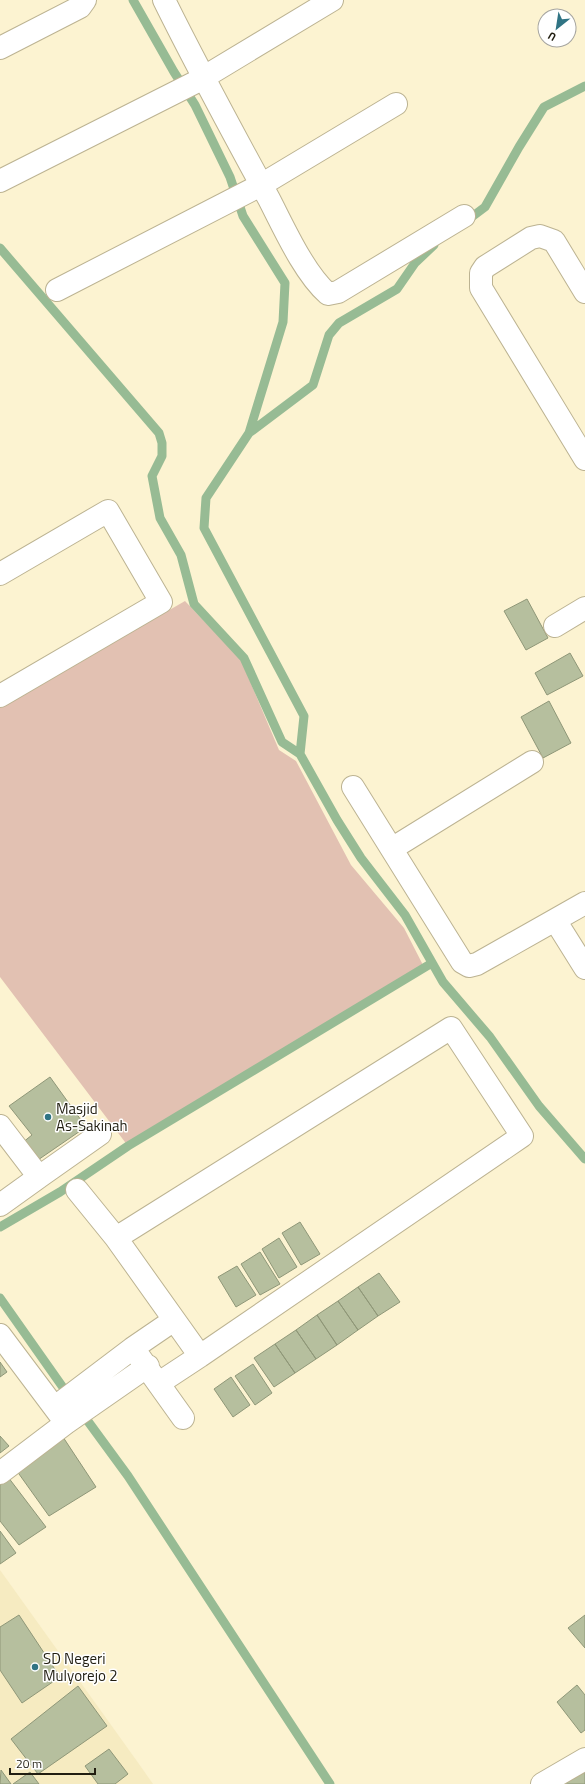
<svg xmlns="http://www.w3.org/2000/svg" width="585" height="1784" viewBox="0 0 585 1784" font-family="'Titillium Web',sans-serif">
  <rect width="100%" height="100%" fill="#fcf3d1"/>
  <path fill="#f6ebc1" d="M0 1570 139 1764 153 1784H0Z"/>
  <path fill="#e2c1b2" d="M185 601 241 660 279 750 296 761 351 865 404 928 424 967 128 1146 0 977V708Z"/>
  <g fill="none" stroke-linecap="round" stroke-linejoin="round">
    <path stroke="#97bb94" stroke-width="9" d="M133 0 174 72 195 105 230 177 243 216 285 283 283 322 249 433
      M465 222 485 207 519 147 544 107 585 86
      M0 248 159 433 162 443V456L152 476 160 518 181 555 194 604 244 658 282 742 300 754 337 820 361 858 405 915 443 982 490 1037 539 1106 585 1159
      M300 754 304 716 204 528 206 498 249 433 313 385 329 335 339 323 397 289 415 263 434 245
      M0 1227 60 1192 128 1146 432 963
      M0 1298 62 1386
      M87 1420 128 1476 330 1784"/>
  </g>
  <path fill="#b6bf9e" stroke="#8f9778" d="M527 599 548 638 526 650 504 611Z
    M570 653 583 676 547 695 535 673Z
    M549 701 571 743 543 758 521 717Z
    M50 1077 86 1127 35 1162 22 1143 32 1135 9 1106Z
    M300 1222 320 1254 301 1265 282 1233Z
    M279 1238 297 1267 279 1278 262 1249Z
    M260 1252 280 1284 260 1295 241 1264Z
    M237 1266 256 1295 236 1307 218 1277Z
    M379 1273 400 1302 378 1316 358 1287Z
    M358 1287 378 1316 358 1330 338 1301Z
    M338 1301 358 1330 337 1345 317 1315Z
    M317 1315 337 1345 316 1359 296 1330Z
    M296 1330 316 1359 295 1373 275 1344Z
    M275 1344 295 1373 274 1387 254 1358Z
    M0 1362 7 1372 0 1377Z
    M253 1364 272 1393 255 1405 235 1376Z
    M231 1377 250 1405 233 1417 214 1389Z
    M61 1434 96 1487 49 1516 14 1467Z
    M0 1436 9 1446 0 1453Z
    M8 1477 46 1527 19 1545 0 1521V1483Z
    M0 1531 16 1553 0 1564Z
    M19 1615 60 1677 22 1703 0 1670V1627Z
    M585 1615V1648L568 1628Z
    M577 1685 585 1695V1730L581 1733 557 1702Z
    M78 1686 107 1726 38 1774 11 1739Z
    M109 1749 128 1774 115 1784H98L85 1766Z
    M1 1770 11 1784H0Z
    M30 1772 39 1784H13Z
    M585 1772V1784H563Z"/>
  <g fill="none" stroke-linecap="round" stroke-linejoin="round">
    <defs>
      <path id="street" d="M164 0C197 67 233 133 269 199 284 228 304 273 328 294L338 292 464 216
        M0 48 80 7 85 0
        M0 181 196 82 332 0
        M57 290 261 185 396 104
        M585 292 554 241 540 236 531 238 485 267 481 273V288L585 459
        M0 574 108 511 161 602 0 696
        M555 626 585 608
        M353 787 462 962 469 966 477 964 555 920 585 968
        M393 848 532 762
        M555 920 585 903
        M0 1126 39 1177 0 1205
        M39 1177 100 1134
        M77 1190 116 1238 200 1356 522 1136 451 1028 116 1238
        M174 1320 133 1348 183 1418
        M0 1335 66 1423
        M159 1383 200 1356
        M55 1407 133 1348
        M0 1473 66 1423 148 1366
        M542 1784 585 1759"/>
    </defs>
    <use href="#street" stroke="#bcb392" stroke-width="24"/>
    <use href="#street" stroke="#fff" stroke-width="22"/>
  </g>
  <g fill="#307484" stroke="#fff" stroke-width="1.5">
    <circle cx="48" cy="1117" r="4"/>
    <circle cx="35" cy="1667" r="4"/>
  </g>
  <g text-anchor="middle" dominant-baseline="central" stroke-width="3" stroke-linejoin="round" paint-order="stroke">
    <g font-size="15" fill="#211e11" stroke="#fff" text-anchor="start">
      <text x="56" y="1108">Masjid<tspan x="56" dy="17">As-Sakinah</tspan></text>
      <text x="43" y="1658">SD Negeri<tspan x="43" dy="17">Mulyorejo 2</tspan></text>
    </g>
  </g>
  <g transform="translate(557 28) rotate(210)"><circle r="19" fill="#ffffff" stroke="#a6a5a0"/>
  <path d="M0-3L7 15L0 10L-7 15Z" fill="#307484"/>
  <text y="-6" font-size="11" font-weight="bold" text-anchor="middle" fill="#211e11">U</text>
  </g>
  <path d="M10 1768v6h85v-6" fill="none" stroke="#211e11" stroke-width="2"/>
  <text x="16" y="1768" font-size="12" fill="#211e11" stroke="#ffffff" stroke-width="3" paint-order="stroke">20 m</text>
</svg>
